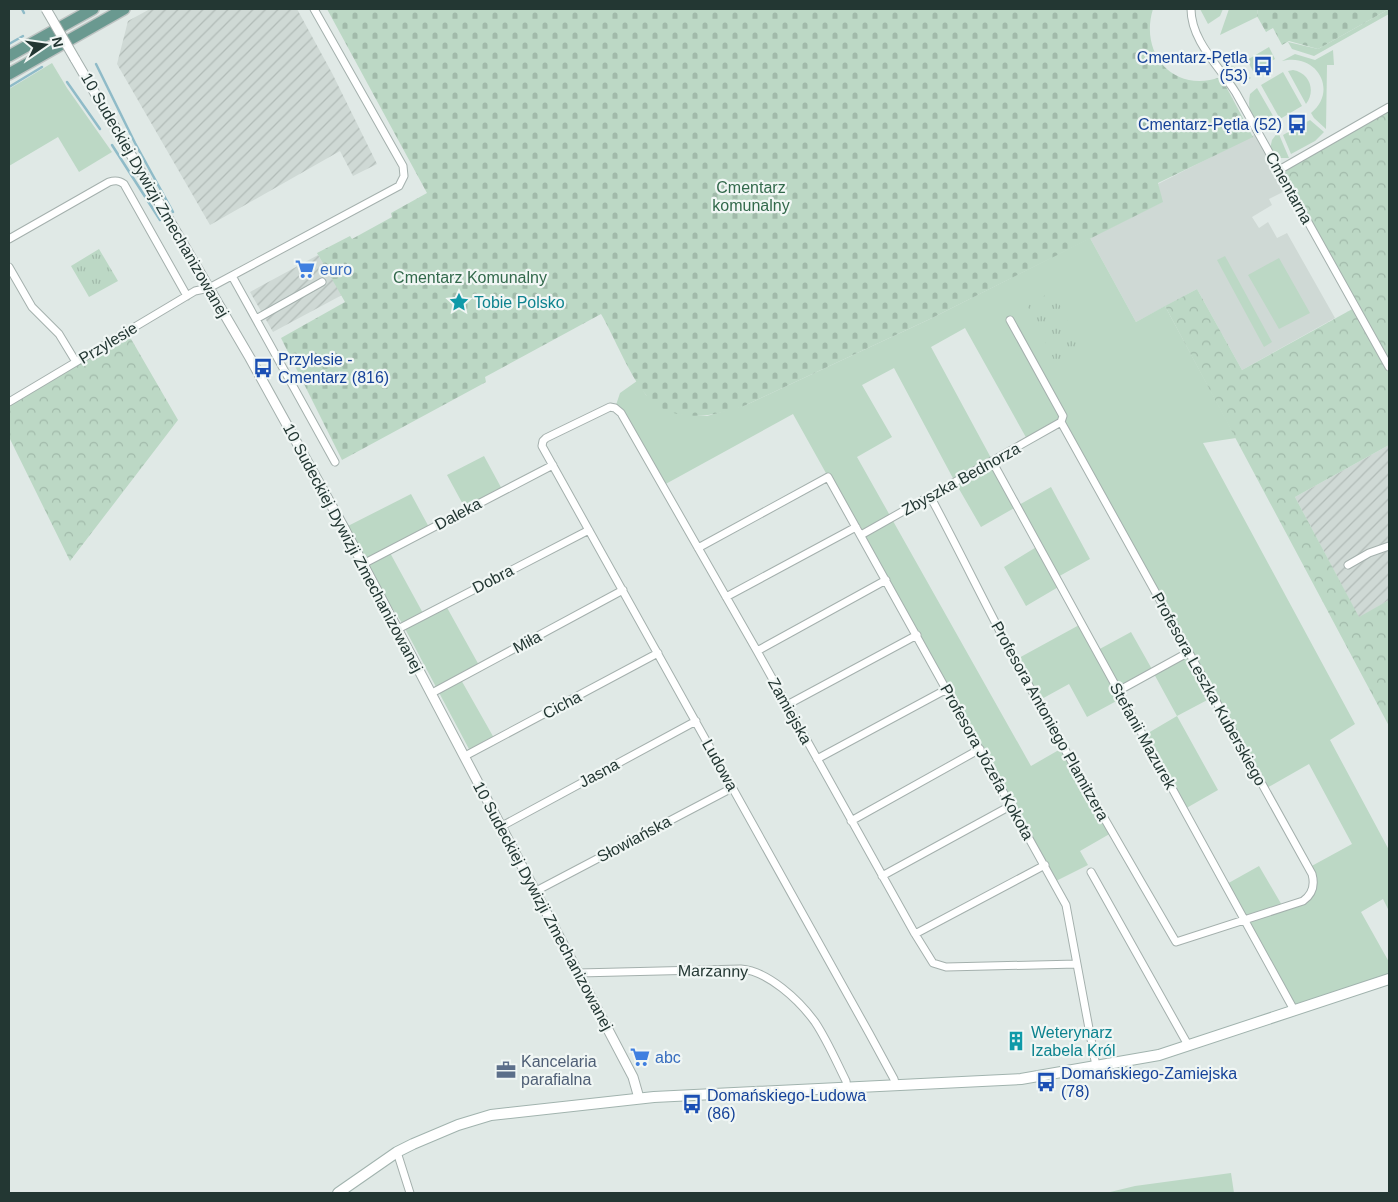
<svg xmlns="http://www.w3.org/2000/svg" width="1398" height="1202" viewBox="0 0 1398 1202" font-family="Helvetica,sans-serif">
  <defs>
    <pattern id="industrial-furrows" width="10" height="10" patternUnits="userSpaceOnUse" patternTransform="scale(1.25)"><rect width="10" height="10" fill="#cfd9d5"/><path d="M-1 1l2-2M0 10L10 0M9 11l2-2" fill="none" stroke="#b1bbb7"/></pattern>
    <pattern id="forest-crowns" width="20" height="18" patternUnits="userSpaceOnUse" patternTransform="scale(1.25)"><rect width="20" height="18" fill="#bcd8c5"/><path d="M2 6a3 3 0 1 1 6 0M12 15a3 3 0 1 1 6 0" fill="none" stroke="#a1baaa"/></pattern>
    <pattern id="cemetery-stones" width="16" height="16" patternUnits="userSpaceOnUse" patternTransform="scale(1.25)"><rect width="16" height="16" fill="#bcd8c5"/><path d="M2 7V4a2 2 0 0 1 4 0v3zM10 15v-3a2 2 0 0 1 4 0v3z" fill="#a1baaa"/></pattern>
    <pattern id="park-tufts" width="24" height="20" patternUnits="userSpaceOnUse" patternTransform="scale(1.25)"><rect width="24" height="20" fill="#bcd8c5"/><path d="M3 7l-1-3M5 7V3M7 7l1-3M15 17l-1-3M17 17v-4M19 17l1-3" fill="none" stroke="#a1baaa"/></pattern>
  </defs>
  <rect width="100%" height="100%" fill="#e0e9e6"/>
  <path fill="#cfd9d5" d="M1258 133 1289 189 1269 199 1272 205 1252 217 1259 228 1268 222 1277 238 1287 233 1335 318 1242 370 1197 289 1136 322 1090 238 1162 202 1158 184Z"/>
  <path fill="url(#industrial-furrows)" d="M150 9H297L332 73 377 164 353 176 340 151 210 225 117 64 128 21Z
    M318 255 342 295 273 332 250 292Z
    M1389 445V600L1359 618 1295 497Z"/>
  <path fill="#bcd8c5" d="M1200 9H1223L1220 16 1208 24Z
    M1229 9H1258L1257 17 1220 35Z
    M1389 9V14L1314 56 1292 49 1288 42 1318 49Z
    M1269 47 1275 59 1253 71 1247 60Z
    M1333 50 1334 65H1327L1326 129 1314 118 1311 113C1339 90 1316 52 1282 61L1295 54 1315 60Z
    M52 63 67 88 112 152 79 172 58 137 9 166V89Z
    M1232 66 1241 70 1251 78C1245 82 1238 85 1231 81L1229 67Z
    M1293 70C1310 73 1316 91 1306 104L1288 71Z
    M1283 72 1302 106 1280 119 1261 85Z
    M1257 88 1276 121C1255 130 1246 114 1250 94Z
    M1310 120 1324 132 1315 141 1291 154 1283 135Z
    M1278 132 1289 158H1279L1270 149 1272 140Z
    M1090 238 1136 322 1165 306 1236 438 1203 443 1355 724 1330 740 1389 850V911L1383 899 1361 912 1389 962V979L1294 1010 1225 885 1259 866 1283 907 1296 904 1313 889 1308 868 1352 844 1309 764 1265 789 1213 697 1177 716 1218 790 1183 810 1143 736 1177 716 1153 672 1118 691 1122 698 1087 717 1069 684 1038 701 1015 660 1081 624 1096 651 1131 632 1153 671 1188 652 1061 423 1028 441 965 328 931 347 1017 506 1051 487 1090 559 1056 578 1060 586 1026 606 1004 567 1038 546 1016 507 981 527 955 482 894 368 862 385 892 437 857 457 1031 766 1064 747 1113 832 1080 851 1088 865 1054 882 793 414 662 486 615 408 620 393 637 381 646 395 680 414 707 416 746 405 930 319Z
    M1225 256 1272 342 1264 347 1217 260Z
    M1279 258 1310 313 1279 329 1248 275Z
    M484 456 503 491 466 510 447 475Z
    M411 494 430 529 389 551 424 615 445 604 480 667 460 678 494 738 469 749 402 623 363 564 344 528Z
    M1231 1173 1234 1193H1106L1135 1186Z"/>
  <path fill="url(#forest-crowns)" d="M1389 107V445L1295 497 1359 617 1389 600V726L1165 306 1197 289 1242 370 1356 307 1279 170Z
    M127 332 178 420 70 561 9 437V402Z"/>
  <path fill="url(#cemetery-stones)" d="M327 9H1153C1139 54 1174 94 1221 77L1253 137 1158 183 1163 202 930 319 746 405C714 417 671 425 646 395 628 373 615 338 601 314L485 377 486 382 342 460 281 338 345 302 317 253 350 236 352 239 392 217 391 213 427 193Z
    M1258 9H1389L1318 49 1289 41 1282 45 1273 28 1266 32 1257 16Z"/>
  <path fill="url(#park-tufts)" d="M99 249 118 281 89 297 71 266Z
    M1053 291 1081 349 1055 362 1027 305Z"/>
  <g fill="none" stroke-linecap="round" stroke-linejoin="round">
    <path stroke="#8fbbc8" stroke-width="2.5" d="M22 9 24 13
      M9 44 23 36
      M96 64 135 143 173 212
      M67 82 100 129
      M9 87 42 67
      M112 145 160 220"/>
    <defs>
      <path id="minor" d="M1191 9C1191 41 1220 67 1236 93L1389 367
        M1279 170 1389 107
        M9 239 109 182C115 180 119 180 124 184L187 296
        M9 267 32 307 59 334 76 362
        M232 276 335 462
        M256 319 322 282
        M1010 320 1063 416 1061 422
        M9 402 195 291 209 288 399 186 404 176 403 166 314 9
        M992 461 1294 1010
        M930 496C965 561 996 627 1032 691 1079 776 1128 859 1176 942L1303 901C1313 894 1315 885 1312 874L1061 422
        M861 535 1061 422
        M698 548 828 477 1066 905 1096 1066
        M363 564 553 465
        M1348 565 1369 553 1389 546
        M726 597 856 527
        M398 629 589 530
        M757 651 886 580
        M1118 691 1189 652
        M432 693 623 590
        M787 705 917 635
        M465 756 658 653
        M817 759 947 689
        M851 821 980 749
        M502 826 696 721
        M1091 872 1188 1045
        M882 876 1012 805
        M536 891 732 788
        M915 934 1045 865
        M579 973 741 969C768 971 799 1000 815 1022 827 1040 836 1061 846 1081L847 1088
        M896 1086 894 1079 869 1033 542 446 543 441 546 438 610 407 615 408 621 413 757 651 915 934 933 963 946 967 1077 964
        M397 1152 410 1193"/>
      <path id="tertiary" d="M75 59 250 358 344 528 633 1077 639 1098"/>
      <path id="secondary" d="M338 1193 397 1152 413 1144 458 1125 491 1115 654 1097 1021 1079 1159 1055 1389 979"/>
      <path id="primary" d="M9 56 93 9
        M9 74 124 9"/>
    </defs>
    <use href="#minor" stroke="#a4b0ad" stroke-width="9"/>
    <use href="#tertiary" stroke="#a4b0ad" stroke-width="11"/>
    <use href="#secondary" stroke="#a1b3ae" stroke-width="12"/>
    <use href="#primary" stroke="#bdc3c2" stroke-width="14"/>
    <use href="#minor" stroke="#fff" stroke-width="7"/>
    <use href="#tertiary" stroke="#fff" stroke-width="9"/>
    <use href="#secondary" stroke="#fff" stroke-width="10"/>
    <use href="#primary" stroke="#6a9990" stroke-width="11"/>
    <defs>
      <path id="tertiary-bridge" d="M46 9 75 59"/>
    </defs>
    <use href="#tertiary-bridge" stroke="#a4b0ad" stroke-width="11" stroke-linecap="butt"/>
    <use href="#tertiary-bridge" stroke="#fff" stroke-width="9"/>
  </g>
  <defs>
    <symbol id="bus-bare" viewBox="-9 -9 18 18"><path d="M-5-6H5V4H4V6H2V4H-2V6H-4V4H-5ZM-3.5-4V0h7V-4ZM-3.5 1.2v1.5H-2V1.2ZM2 1.2v1.5H3.5V1.2Z" fill="#1a4fb4" stroke="#f0f6f4" stroke-width="2.5" paint-order="stroke"/></symbol>
    <symbol id="supermarket-bare" viewBox="-9 -9 18 18"><path d="M-6-5.5h2.5l.6 2H6L4.5 2H-2.5L-4.4-4H-6ZM-1.5 3.2a1.3 1.3 0 1 0 .1 0ZM3 3.2a1.3 1.3 0 1 0 .1 0Z" fill="#3f7fe0" stroke="#f0f6f4" stroke-width="2.5" paint-order="stroke"/></symbol>
    <symbol id="sight-bare" viewBox="-9 -9 18 18"><path d="M0-6L1.8-2.2L6-1.7L2.9 1.2L3.7 5.4L0 3.3L-3.7 5.4L-2.9 1.2L-6-1.7L-1.8-2.2Z" fill="#0f9aa8" stroke="#f0f6f4" stroke-width="2.5" paint-order="stroke"/></symbol>
    <symbol id="building-bare" viewBox="-9 -9 18 18"><path d="M-4-6H4V6H1V3H-1V6H-4ZM-2.5-4.3h1.7v1.8h-1.7ZM.8-4.3h1.7v1.8H.8ZM-2.5-1h1.7V.8h-1.7ZM.8-1h1.7V.8H.8Z" fill="#0f9aa8" stroke="#f0f6f4" stroke-width="2.5" paint-order="stroke"/></symbol>
    <symbol id="office-bare" viewBox="-9 -9 18 18"><path d="M-6-3h4V-5.5h4V-3h4V5H-6ZM-1-4.5V-3h2v-1.5ZM-6 0V1H6V0Z" fill="#5c6f8a" stroke="#f0f6f4" stroke-width="2.5" paint-order="stroke"/></symbol>
  </defs>
  <g fill-rule="evenodd">
    <use href="#bus-bare" x="1249" y="52" width="28" height="28"/>
    <use href="#bus-bare" x="1283" y="110" width="28" height="28"/>
    <use href="#supermarket-bare" x="291" y="255" width="28" height="28"/>
    <use href="#sight-bare" x="445" y="288" width="28" height="28"/>
    <use href="#bus-bare" x="249" y="354" width="28" height="28"/>
    <use href="#building-bare" x="1002" y="1027" width="28" height="28"/>
    <use href="#supermarket-bare" x="626" y="1043" width="28" height="28"/>
    <use href="#office-bare" x="492" y="1056" width="28" height="28"/>
    <use href="#bus-bare" x="1032" y="1068" width="28" height="28"/>
    <use href="#bus-bare" x="678" y="1090" width="28" height="28"/>
  </g>
  <g text-anchor="middle" dominant-baseline="central" stroke-width="4.5" stroke-linejoin="round" paint-order="stroke">
    <g font-size="16" fill="#164399" stroke="#f0f6f4" text-anchor="start">
      <text x="1248" y="57" text-anchor="end">Cmentarz-Pętla<tspan x="1248" dy="18">(53)</tspan></text>
      <text x="1282" y="124" text-anchor="end">Cmentarz-Pętla (52)</text>
      <text x="278" y="359">Przylesie -<tspan x="278" dy="18">Cmentarz (816)</tspan></text>
      <text x="1061" y="1073">Domańskiego-Zamiejska<tspan x="1061" dy="18">(78)</tspan></text>
      <text x="707" y="1095">Domańskiego-Ludowa<tspan x="707" dy="18">(86)</tspan></text>
    </g>
    <g font-size="16" fill="#32694b" stroke="#f0f6f4">
      <text x="751" y="187">Cmentarz<tspan x="751" dy="18">komunalny</tspan></text>
      <text x="470" y="277">Cmentarz Komunalny</text>
    </g>
    <g font-size="16" fill="#233733" stroke="#f0f6f4">
      <text transform="translate(1289 188) rotate(61)">Cmentarna</text>
      <text transform="translate(155 195) rotate(60)">10 Sudeckiej Dywizji Zmechanizowanej</text>
      <text transform="translate(108 343) rotate(-31)">Przylesie</text>
      <text transform="translate(961 479) rotate(-29)">Zbyszka Bednorza</text>
      <text transform="translate(458 514) rotate(-28)">Daleka</text>
      <text transform="translate(353 548) rotate(62)">10 Sudeckiej Dywizji Zmechanizowanej</text>
      <text transform="translate(493 579) rotate(-27)">Dobra</text>
      <text transform="translate(527 642) rotate(-28)">Miła</text>
      <text transform="translate(1209 689) rotate(61)">Profesora Leszka Kuberskiego</text>
      <text transform="translate(562 705) rotate(-28)">Cicha</text>
      <text transform="translate(790 711) rotate(61)">Zamiejska</text>
      <text transform="translate(1050 721) rotate(61)">Profesora Antoniego Plamitzera</text>
      <text transform="translate(1143 736) rotate(61)">Stefanii Mazurek</text>
      <text transform="translate(987 762) rotate(61)">Profesora Józefa Kokota</text>
      <text transform="translate(720 765) rotate(61)">Ludowa</text>
      <text transform="translate(599 773) rotate(-28)">Jasna</text>
      <text transform="translate(634 839) rotate(-28)">Słowiańska</text>
      <text transform="translate(543 906) rotate(62)">10 Sudeckiej Dywizji Zmechanizowanej</text>
      <text transform="translate(713 971) rotate(1)">Marzanny</text>
    </g>
    <g font-size="16" fill="#366cbe" stroke="#f0f6f4" text-anchor="start">
      <text x="320" y="269">euro</text>
      <text x="655" y="1057">abc</text>
    </g>
    <g font-size="16" fill="#0d838f" stroke="#f0f6f4" text-anchor="start">
      <text x="474" y="302">Tobie Polsko</text>
      <text x="1031" y="1032">Weterynarz<tspan x="1031" dy="18">Izabela Król</tspan></text>
    </g>
    <g font-size="16" fill="#4e5e75" stroke="#f0f6f4" text-anchor="start">
      <text x="521" y="1061">Kancelaria<tspan x="521" dy="18">parafialna</tspan></text>
    </g>
  </g>
  <rect width="1398" height="1202" fill="none" stroke="#233733" stroke-width="20"/>
  <g transform="translate(45 45) rotate(77)" stroke="#f0f6f4" stroke-width="4" paint-order="stroke">
  <path d="M0-4L9 19L0 12L-9 19Z" fill="#233733"/>
  <text y="-8" font-size="14" font-weight="bold" text-anchor="middle" fill="#233733">N</text>
  </g>
</svg>
